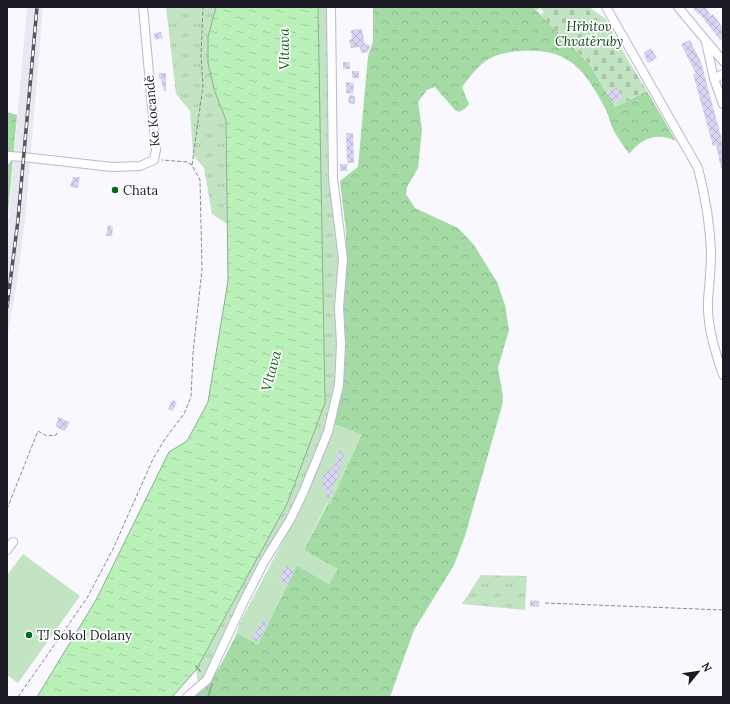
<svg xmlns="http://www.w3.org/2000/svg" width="730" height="704" viewBox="0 0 730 704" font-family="Lora,serif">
  <defs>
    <pattern id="grass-tufts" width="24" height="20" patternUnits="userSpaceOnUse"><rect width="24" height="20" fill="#c2e4c2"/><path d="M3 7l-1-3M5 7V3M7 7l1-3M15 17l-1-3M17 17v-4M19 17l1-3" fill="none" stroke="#a6c3a7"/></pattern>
    <pattern id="forest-crowns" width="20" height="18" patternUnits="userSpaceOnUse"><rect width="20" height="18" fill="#a4dba4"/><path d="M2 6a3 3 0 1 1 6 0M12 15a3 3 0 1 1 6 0" fill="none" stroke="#8dbb8d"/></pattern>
    <pattern id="cemetery-stones" width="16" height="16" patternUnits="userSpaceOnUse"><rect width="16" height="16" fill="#c2e4c2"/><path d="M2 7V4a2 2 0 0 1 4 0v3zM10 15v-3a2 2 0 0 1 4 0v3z" fill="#a6c3a7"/></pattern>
    <pattern id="water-ripples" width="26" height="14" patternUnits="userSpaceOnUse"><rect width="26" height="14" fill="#b9f1b9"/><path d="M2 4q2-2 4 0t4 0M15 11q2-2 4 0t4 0" fill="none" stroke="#9ece9f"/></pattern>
    <pattern id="building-cross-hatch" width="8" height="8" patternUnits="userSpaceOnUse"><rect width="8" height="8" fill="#d8d4f4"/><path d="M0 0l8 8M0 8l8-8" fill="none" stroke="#b9b5d1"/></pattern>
  </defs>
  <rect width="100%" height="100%" fill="#f8f8fe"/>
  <path fill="#e9e8f1" d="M27 7H43L25 221 18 275 7 340V234Z"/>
  <path fill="url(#grass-tufts)" d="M166 7H216L208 37 215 92 226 120 229 225 212 214 204 168 193 155 190 111 176 94Z
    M318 7H331L333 178 343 259 339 385 328 432 303 493 199 688 196 670 287 504 325 403Z
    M481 575 527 576 525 610 462 604Z"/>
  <path fill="url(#forest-crowns)" d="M373 7H533L590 65 615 107 647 91 676 141C657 132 642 138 629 154 624 146 618 139 614 131 610 124 609 115 605 108 584 69 569 48 522 51 489 53 481 62 462 87L469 104 466 108 459 112 455 110 435 87 427 90 418 102 422 130 418 168 407 187 406 194 415 208 458 228 474 245 497 282 505 305 509 330 498 368 503 397 502 406 465 536 454 565 414 630 390 697H194C216 678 224 659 237 633L258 644 297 565 329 584 337 569 304 550 328 503 330 504 361 435 334 424 345 348 342 309 346 259V232L340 181 358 167 368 56 373 41Z
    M7 112 17 115 7 224Z"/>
  <path fill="url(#cemetery-stones)" d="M533 7H589L606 19 616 40 647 91 615 107 613 103 622 97 617 87 607 93 590 65 541 15 544 12 540 8 536 11Z"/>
  <path fill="#c2e4c2" d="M334 424 361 434 330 505 327 503 304 550 338 569 329 584 297 566 258 645 237 633 239 624 308 494Z
    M23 554 80 596 18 683 7 675V575Z"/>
  <path fill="url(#water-ripples)" stroke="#8ab08d" d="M216 7H318L325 403 287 504 196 670 172 697H37L96 600 169 452 187 441 208 402 228 281 226 120 215 92 208 63V37Z"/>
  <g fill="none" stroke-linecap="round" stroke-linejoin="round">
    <path stroke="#8ab08d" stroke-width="2" d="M196 666 200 671
      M208 697 212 684"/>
  </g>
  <path fill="url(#building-cross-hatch)" d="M692 7H707L706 8 711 16 713 14 723 28V38L720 40 699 13 698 14Z
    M362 29 365 45 370 44 368 52 361 53 360 47 351 48 349 40 352 39 351 30Z
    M161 32 163 38 155 40 154 33Z
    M690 40 701 62 723 144V168H721L716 145 713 146 693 74H696L681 44Z
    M651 48 657 58 648 63 644 55 645 54 644 52Z
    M343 62H350V69H343Z
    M352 71H359V78H352Z
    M159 73H166V91H164L161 79H159Z
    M346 82 354 83 353 94 346 93Z
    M617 87 622 97 613 103 606 93Z
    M349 95 355 96V104L348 103Z
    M346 133H353L354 163H347Z
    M340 164H347V171H340Z
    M73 177H80L78 188 70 187Z
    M108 225 113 226 112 236H106Z
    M172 400 177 402 173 411 168 409Z
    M58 417 70 422 65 431 56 427Z
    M340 451 345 453 338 472 340 473 330 491 334 492 331 499 326 496 328 491 321 487 325 480 322 478 328 469 332 470Z
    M286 566 294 571 287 584 279 580Z
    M530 600 539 601V607L530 606Z
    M262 621 268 623 258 642 252 639Z"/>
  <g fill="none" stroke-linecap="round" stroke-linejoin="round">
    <defs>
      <path id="minor" d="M606 7 698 168C705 195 710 224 711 252 711 269 709 285 708 301 707 327 715 351 723 375
        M678 7 723 61
        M706 42 714 79 723 104
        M714 79 723 74
        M7 160 9 156 23 157 112 167 140 166 154 160 156 150 143 7
        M7 550 13 542
        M187 697 207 680 243 603 264 562 290 520 303 493 328 432 339 385 341 344 339 307 343 259 333 178 331 7"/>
    </defs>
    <use href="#minor" stroke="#bbb6d6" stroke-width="10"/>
    <path stroke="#8a8992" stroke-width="1" stroke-dasharray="4 2" stroke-linecap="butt" d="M192 165 203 86 201 56 203 7
      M7 509 38 431 47 436 56 435 57 433
      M545 603 723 610
      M18 697 87 598 113 549 153 459 165 439 184 414 191 397 193 353 202 269 200 180 192 165 187 162 162 160"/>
    <use href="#minor" stroke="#fff" stroke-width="8"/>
    <defs>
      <path id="rail" d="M7 307 18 220 37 7"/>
    </defs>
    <use href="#rail" stroke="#575660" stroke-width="3.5"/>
    <use href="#rail" stroke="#fff" stroke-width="2" stroke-dasharray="6" stroke-linecap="butt"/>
  </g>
  <g fill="#006a17" stroke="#fff" stroke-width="1.5">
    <circle cx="115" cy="190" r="4"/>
    <circle cx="29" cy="635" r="4"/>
  </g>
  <g text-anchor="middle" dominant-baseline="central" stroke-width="3.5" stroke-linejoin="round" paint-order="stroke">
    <g font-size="13" font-style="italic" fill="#0a4512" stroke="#fff">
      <text x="589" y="26">Hřbitov<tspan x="589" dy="15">Chvatěruby</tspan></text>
    </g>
    <g font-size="13" fill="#1b1a25" stroke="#fff">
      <text transform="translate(152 111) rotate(-95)">Ke Kocandě</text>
    </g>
    <g font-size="13" fill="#1b1a25" stroke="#fff" text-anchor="start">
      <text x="123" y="190">Chata</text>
      <text x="37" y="635">TJ Sokol Dolany</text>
    </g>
    <g font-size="14" font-style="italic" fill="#15621f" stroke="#fff">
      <text transform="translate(284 49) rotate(-91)">Vltava</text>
      <text transform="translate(271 371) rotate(-75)">Vltava</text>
    </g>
  </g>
  <rect width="730" height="704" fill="none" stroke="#1b1a25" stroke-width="16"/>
  <g transform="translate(698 672) rotate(61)" stroke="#ffffff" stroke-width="3" paint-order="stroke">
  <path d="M0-3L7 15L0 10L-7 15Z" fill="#1b1a25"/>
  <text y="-6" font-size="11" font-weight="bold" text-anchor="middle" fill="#1b1a25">N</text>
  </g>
</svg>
